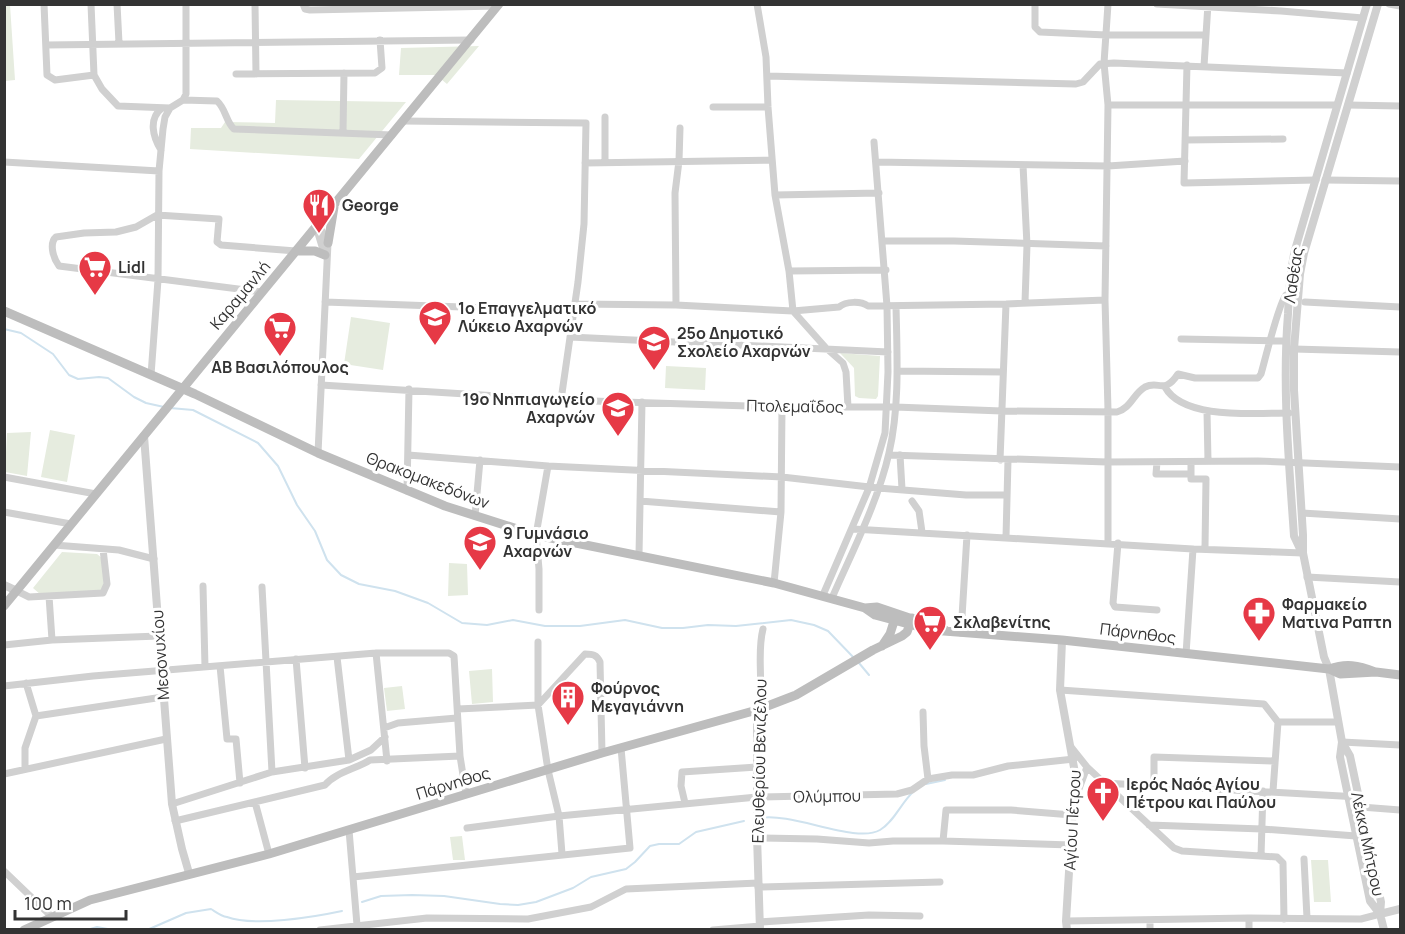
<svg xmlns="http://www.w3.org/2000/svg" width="1405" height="934" viewBox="0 0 1405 934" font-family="Manrope,sans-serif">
  <rect width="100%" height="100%" fill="#fff"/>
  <path fill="#e6ecdf" d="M5 4 10 5 15 80 5 81Z
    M479 46 447 84 436 75H399L401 48Z
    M276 100 406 102 359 159 190 149 191 128H221L225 122 275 123Z
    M351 317 390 323 383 370 344 364Z
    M840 353 880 356 878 396 876 399 859 398 855 396 854 368Z
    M666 366 706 368 705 390 665 388Z
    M50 430 75 435 67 482 41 477Z
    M31 432 27 476 5 472 7 433Z
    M62 552 97 554 103 559 104 587 100 592 41 595 33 588Z
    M449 563 467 564 468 595 448 596Z
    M492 669 493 702 472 704 469 671Z
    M402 686 405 709 387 711 384 688Z
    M462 836 465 860H453L450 837Z
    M1311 860H1328L1331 902H1314Z"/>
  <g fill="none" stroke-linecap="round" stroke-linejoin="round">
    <path stroke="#cfe2ee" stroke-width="2" d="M4 329 21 333 53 354 69 375 78 379 99 377 108 378 134 397 146 403 164 407
      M170 408 193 410 258 443 278 466 297 505 315 531 327 560 341 575 359 584 395 591 428 603 462 623 487 625 513 620 545 626H580L625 620 662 628H683L708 625 736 626 791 620 814 625 828 631 855 659
      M859 663 869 675
      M926 784 945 780
      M760 818C792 812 856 844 880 830 894 822 901 803 913 792
      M362 902 381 896 412 895 444 896 500 904 518 905 536 902 573 888 591 877 626 869 635 862 650 846 659 844H679L696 832 744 821
      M87 930 97 927 113 930
      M147 930 186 913 211 909C216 912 221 916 227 917 254 927 314 917 342 911"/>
    <path stroke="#d0d0d0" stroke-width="7" d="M44 4 47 75 55 80 94 75 91 4
      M117 4 119 43
      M255 4 256 74
      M303 4 305 9 310 10 498 6
      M757 4 766 57 768 107 775 195 789 271 793 311 826 348 843 363 846 372 848 407
      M1035 4V27L1040 32 1106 35H1206
      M1108 4 1104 63 1108 105 1105 300 1108 410V543
      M1157 4 1281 11 1363 18
      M1389 4 1400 6
      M46 45 471 40
      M1187 65 1184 183 1316 180
      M1204 66 1208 4
      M236 74 375 73 382 68 380 40
      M94 75 102 89 118 106 170 108
      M767 76 1076 84 1083 82 1100 64 1114 63 1347 73
      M183 100 217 101C226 109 226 122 234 129L392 135
      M1108 105H1337
      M1348 105 1400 106
      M713 107H768
      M403 121 586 123 584 224 578 282 561 400
      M343 132 344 73
      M1185 140 1283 139
      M161 150C153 137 148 119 162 108
      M4 162 159 171
      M605 162V117
      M876 162 1108 166 1185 161
      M585 163 772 160
      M1023 165 1027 245 1025 302
      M1325 180 1400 181
      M775 195 879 193
      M316 227 322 231 328 243 318 453
      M316 227 325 256
      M883 241H954L1106 246
      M789 271 886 270
      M262 292 59 266C53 258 49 243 56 237L84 233 116 232 136 227 157 215 219 219 217 242 221 245 296 251
      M325 302 574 311
      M1305 302 1400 307
      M575 304 676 305 793 311 839 307C846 301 861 301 868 306L1006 304 1105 300
      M676 305 675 193 679 161 680 128
      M570 337 888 352
      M1181 339 1286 341
      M1294 349 1400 352
      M897 371 1003 372
      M151 375 158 280 159 171 163 129 165 117 170 108 183 100 186 94V4
      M321 385 561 400 782 407H895L1002 411 1117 412C1131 408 1133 394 1145 387 1159 380 1164 395 1178 374L1195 378H1258L1261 374C1265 360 1279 302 1286 295L1293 296
      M1165 387C1183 420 1255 413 1289 413
      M1207 412 1208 461
      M408 455 548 466 782 477 878 488 966 495H1006
      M889 455 1107 462 1258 461 1400 467
      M900 455 902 489
      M1000 460 1006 304
      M1157 462 1156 474H1191
      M1191 463V479H1206L1205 548
      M4 477 96 494
      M407 491 409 389
      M640 501 781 512
      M912 501 919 511 922 532
      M4 512 71 524
      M1302 513 1400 519
      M475 516 480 460
      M853 529 1193 549 1303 553
      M1006 537 1008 460
      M1118 543 1113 603 1115 607 1157 610
      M54 545 119 550 154 559
      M639 555 642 402
      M1307 577 1400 582
      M774 583 781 512 782 407
      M203 586 205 667
      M262 587 272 772
      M17 591 29 597 103 593 107 584 103 549
      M823 595 869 488 885 433 888 372 887 306 874 142
      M49 596 52 640
      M832 598C852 552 878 502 889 453 900 405 897 354 896 306
      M539 610V569L536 535 548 466
      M961 633 967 535
      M538 642V705L548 770 559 816 562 854
      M4 645 52 640 159 636
      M376 653 387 761
      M1186 654 1193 549
      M337 657 349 760
      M296 659 305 768
      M220 666 227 739H236L240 783
      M4 686 93 676 376 653H449L454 656 460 756 466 794
      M1060 690 1264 704 1278 722
      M458 709 538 705 585 654C593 654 597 655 600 662L602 753
      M757 710C765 683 756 656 763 629
      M923 712 924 746 928 779
      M36 716 163 697
      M1278 722H1338
      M384 728 398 723 457 718
      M1342 742 1400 745
      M1071 747 1087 767 1174 848 1182 851 1277 857 1283 863 1284 919
      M25 769V748L36 716 26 683
      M4 774 166 739
      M1104 783 1359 797
      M1154 787V757L1275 761
      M1273 791 1278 722
      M1076 797 1087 767
      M255 802 269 854
      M685 803 681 786 682 772 757 767
      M172 804 272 772 349 760 371 750 385 737
      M1361 807 1400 810
      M175 821 325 785C336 772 356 769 370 760L460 756
      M1149 825 1262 829 1356 836
      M467 828 559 816 757 797 897 794 912 790 928 779 952 775H973L1008 766 1074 759
      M349 830 357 925
      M758 838 817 839 869 843 893 841H943L1071 845
      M943 841 946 810H1011L1072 815 1073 811
      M1261 856 1263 791
      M1304 859 1307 918
      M4 871 51 916
      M353 877 630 848 621 748
      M758 887 940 882
      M1066 921 1249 918 1361 919 1380 914
      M760 922 869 915 920 916
      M320 930 427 918 528 919 591 907 626 889 758 883
      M713 930 760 926
      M1150 930V920
      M1249 930V918"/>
    <path stroke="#d0d0d0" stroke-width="8" d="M1378 4 1304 253 1300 274 1294 349V390L1303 535V553L1324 657 1329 669 1342 742 1350 756 1381 902 1380 914
      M144 436 172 804 182 849 189 873
      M1302 553 1294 536C1289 462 1282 388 1288 314 1289 292 1290 271 1295 250L1367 4
      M4 585 17 591
      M1062 640 1060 690 1075 773 1066 921 1067 930
      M757 710V836L760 930
      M1342 742 1340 757 1370 901 1380 914 1384 930
      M1380 914 1400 909"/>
    <path stroke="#bdbdbd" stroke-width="9" d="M328 243 334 207
      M296 251H315L325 255
      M4 311 195 394 318 453 445 506 536 535 774 583 865 608 877 607 945 630
      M4 606 499 4
      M865 608 875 615 931 630 1062 640 1329 669 1340 674 1376 672 1400 675
      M882 646 890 634 896 615
      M1329 669C1346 663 1358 665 1375 672
      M24 930 90 900 269 854 602 753 757 710 796 695 873 650 902 636 907 632 912 618"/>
  </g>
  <defs>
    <symbol id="restaurant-pin" viewBox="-11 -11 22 30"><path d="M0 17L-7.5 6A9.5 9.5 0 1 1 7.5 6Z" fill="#e63946" stroke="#fff"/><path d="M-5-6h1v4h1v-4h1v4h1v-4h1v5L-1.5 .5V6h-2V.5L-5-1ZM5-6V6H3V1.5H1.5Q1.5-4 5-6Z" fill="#fff"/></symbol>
    <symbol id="supermarket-pin" viewBox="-11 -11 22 30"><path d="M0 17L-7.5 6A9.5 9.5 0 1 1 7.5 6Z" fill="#e63946" stroke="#fff"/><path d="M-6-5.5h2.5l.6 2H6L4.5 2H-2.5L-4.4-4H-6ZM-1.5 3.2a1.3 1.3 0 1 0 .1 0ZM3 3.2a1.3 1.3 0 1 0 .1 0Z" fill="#fff"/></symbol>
    <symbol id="school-pin" viewBox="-11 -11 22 30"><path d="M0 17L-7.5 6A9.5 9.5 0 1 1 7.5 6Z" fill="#e63946" stroke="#fff"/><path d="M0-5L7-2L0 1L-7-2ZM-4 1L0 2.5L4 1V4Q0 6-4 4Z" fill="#fff"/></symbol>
    <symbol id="pharmacy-pin" viewBox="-11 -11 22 30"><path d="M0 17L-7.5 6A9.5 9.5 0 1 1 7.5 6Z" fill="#e63946" stroke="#fff"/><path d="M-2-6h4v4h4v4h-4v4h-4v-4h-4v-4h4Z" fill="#fff"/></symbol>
    <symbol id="building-pin" viewBox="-11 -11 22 30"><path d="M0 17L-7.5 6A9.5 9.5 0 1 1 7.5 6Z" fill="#e63946" stroke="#fff"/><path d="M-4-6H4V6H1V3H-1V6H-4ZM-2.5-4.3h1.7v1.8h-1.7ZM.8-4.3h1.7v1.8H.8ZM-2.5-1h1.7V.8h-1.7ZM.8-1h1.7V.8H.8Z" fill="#fff"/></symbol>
    <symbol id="church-pin" viewBox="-11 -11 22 30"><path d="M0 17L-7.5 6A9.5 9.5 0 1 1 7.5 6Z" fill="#e63946" stroke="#fff"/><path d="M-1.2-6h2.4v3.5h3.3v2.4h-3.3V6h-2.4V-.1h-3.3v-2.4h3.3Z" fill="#fff"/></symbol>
  </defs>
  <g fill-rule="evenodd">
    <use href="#restaurant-pin" x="300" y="186" width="38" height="52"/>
    <use href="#supermarket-pin" x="76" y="248" width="38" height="52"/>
    <use href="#school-pin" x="416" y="298" width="38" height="52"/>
    <use href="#supermarket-pin" x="261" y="309" width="38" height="52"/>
    <use href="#school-pin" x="635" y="323" width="38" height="52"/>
    <use href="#school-pin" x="599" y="389" width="38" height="52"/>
    <use href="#school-pin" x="461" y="523" width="38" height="52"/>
    <use href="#pharmacy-pin" x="1240" y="594" width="38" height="52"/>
    <use href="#supermarket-pin" x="911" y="603" width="38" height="52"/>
    <use href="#building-pin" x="549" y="678" width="38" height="52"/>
    <use href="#church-pin" x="1084" y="774" width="38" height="52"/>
  </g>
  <g text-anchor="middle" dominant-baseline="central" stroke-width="6" stroke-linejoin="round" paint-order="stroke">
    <g font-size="16" font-weight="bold" fill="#333" stroke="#fff" text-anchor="start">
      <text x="342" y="205">George</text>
      <text x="118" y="267">Lidl</text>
      <text x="458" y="308">1ο Επαγγελματικό<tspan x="458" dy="18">Λύκειο Αχαρνών</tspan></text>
      <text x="677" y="333">25ο Δημοτικό<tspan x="677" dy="18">Σχολείο Αχαρνών</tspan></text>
      <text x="280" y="367" text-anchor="middle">ΑΒ Βασιλόπουλος</text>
      <text x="595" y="399" text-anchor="end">19ο Νηπιαγωγείο<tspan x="595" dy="18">Αχαρνών</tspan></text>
      <text x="503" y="533">9 Γυμνάσιο<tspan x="503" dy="18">Αχαρνών</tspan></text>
      <text x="1282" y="604">Φαρμακείο<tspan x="1282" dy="18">Ματινα Ραπτη</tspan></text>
      <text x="953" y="622">Σκλαβενίτης</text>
      <text x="591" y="688">Φούρνος<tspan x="591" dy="18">Μεγαγιάννη</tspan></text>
      <text x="1126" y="784">Ιερός Ναός Αγίου<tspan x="1126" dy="18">Πέτρου και Παύλου</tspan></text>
    </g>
    <g font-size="16" fill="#333" stroke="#fff">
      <text transform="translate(1293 275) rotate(-82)">Λαθέας</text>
      <text transform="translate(240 295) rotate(-50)">Καραμανλή</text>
      <text transform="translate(795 406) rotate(1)">Πτολεμαΐδος</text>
      <text transform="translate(428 480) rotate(21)">Θρακομακεδόνων</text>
      <text transform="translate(1138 633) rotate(7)">Πάρνηθος</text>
      <text transform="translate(160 655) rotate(-94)">Μεσονυχίου</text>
      <text transform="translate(759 761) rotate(-89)">Ελευθερίου Βενιζέλου</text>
      <text transform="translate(453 783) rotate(-17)">Πάρνηθος</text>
      <text transform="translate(827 796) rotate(-1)">Ολύμπου</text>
      <text transform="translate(1072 820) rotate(-87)">Αγίου Πέτρου</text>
      <text transform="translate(1368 844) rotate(78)">Λέκκα Μήτρου</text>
    </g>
  </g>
  <rect width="1405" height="934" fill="none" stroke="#333333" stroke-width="12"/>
  <path d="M15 910v9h111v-9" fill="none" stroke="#333333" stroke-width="3"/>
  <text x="24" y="910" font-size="18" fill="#333333" stroke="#ffffff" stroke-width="4.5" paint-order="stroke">100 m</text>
</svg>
